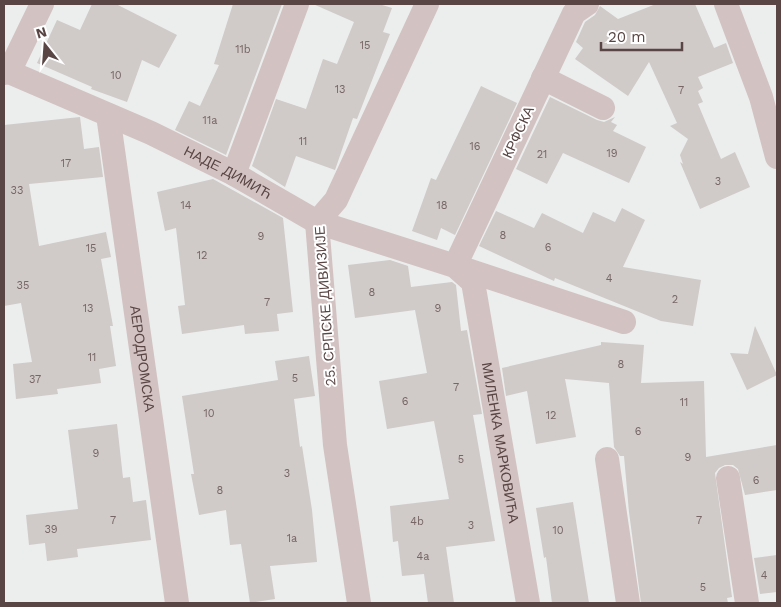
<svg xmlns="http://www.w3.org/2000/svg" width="781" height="607" viewBox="0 0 781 607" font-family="'Work Sans',sans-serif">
  <rect width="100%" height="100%" fill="#ebeeed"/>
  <path fill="#d0cac8" d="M92 4H116L177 35 159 68 142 60 127 102 91 89 92 87 37 63 57 20 80 30Z
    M233 4H282L226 155 175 130 189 101 200 106 219 65 214 64Z
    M313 4H379L392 8 383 32 390 34 357 119 353 118 335 170 296 156 285 187 252 166 276 99 306 109 323 59 337 64 354 22Z
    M656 4H695L714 48 726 43 733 63 698 77 703 88 698 91 703 102 698 104 721 159 735 152 750 187 700 209 680 162 683 164 680 155 688 139 670 126 677 123 649 62 628 96 575 59 583 48 576 42 585 22 595 15 600 6 618 19Z
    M481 86 517 103 455 235 441 228 437 240 412 231 431 178 436 180Z
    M550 97 597 120 604 122 615 117 611 122 617 125 613 131 646 147 629 183 563 153 547 184 516 169Z
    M80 117 84 149 99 147 103 177 29 184 39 246 106 232 111 257 101 259 113 326H110L116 366 99 369 101 383 57 389 58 394 16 399 13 364 32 362 21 303 4 306V125Z
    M213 179 283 218 293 312 277 314 279 331 245 334 244 325 182 334 178 306 185 305 176 228 165 231 157 192Z
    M622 208 645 220 623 267 701 280 693 326 661 321 555 278 554 281 479 246 496 211 534 228 542 213 583 233 593 212 615 222Z
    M390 260 408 266 411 287 452 282 456 285 461 331 467 330 482 414 473 415 495 541 446 547 454 603H428L424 574 402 576 398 541 393 542 390 506 449 499 434 421 387 429 379 381 427 373 415 310 355 318 348 265Z
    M755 326 777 375 747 390 730 353 748 354Z
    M601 342 644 345 641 383 704 381 706 457 777 445V490L745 495 738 469 733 465H725L719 468 715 473 732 597 727 598 728 603H641L629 512 624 456H620L614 447 609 383 565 379 576 437 536 444 527 391 506 396 502 368 601 345Z
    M309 356 315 396 294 399 300 447 302 446 312 510 317 562 270 566 275 599 250 603 241 544 230 545 226 510 199 515 191 474H194L182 396 278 380 275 361Z
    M117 424 123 478 130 477 133 502 146 500 151 540 77 549 78 557 47 561 45 543 29 545 26 515 78 509 68 430Z
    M573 502 589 603H552L546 557 544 558 536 508Z
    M777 555V592L760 594 754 558Z"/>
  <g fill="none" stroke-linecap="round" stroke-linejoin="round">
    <g stroke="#d3c2c2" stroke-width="24">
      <path d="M587 4 574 13 455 266 624 322"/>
      <path d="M726 4 761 97 777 157"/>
      <path id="s1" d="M4 71 9 72 151 133 234 174 317 222 455 266 473 282 528 603"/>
      <path d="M4 73 9 72 42 4"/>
      <path d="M543 78 603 108"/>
      <path id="s2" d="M108 115 177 603"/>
      <path d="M234 174 297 4"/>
      <path d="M607 459 628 603"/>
      <path d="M728 478 747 603"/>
      <path d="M359 603 335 445 317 222 336 200 427 4"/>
    </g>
  </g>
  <g text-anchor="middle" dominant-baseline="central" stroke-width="4" stroke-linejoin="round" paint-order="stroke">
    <g font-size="11" fill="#766665">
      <text x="365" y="45">15</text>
      <text x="243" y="49">11b</text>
      <text x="116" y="75">10</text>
      <text x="340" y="89">13</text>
      <text x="681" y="90">7</text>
      <text x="210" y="120">11a</text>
      <text x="303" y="141">11</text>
      <text x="475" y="146">16</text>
      <text x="612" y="153">19</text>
      <text x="542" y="154">21</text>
      <text x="66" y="163">17</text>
      <text x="718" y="181">3</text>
      <text x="17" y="190">33</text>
      <text x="186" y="205">14</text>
      <text x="442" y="205">18</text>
      <text x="503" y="235">8</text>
      <text x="261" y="236">9</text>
      <text x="548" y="247">6</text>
      <text x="91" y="248">15</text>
      <text x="202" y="255">12</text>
      <text x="609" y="278">4</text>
      <text x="23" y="285">35</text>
      <text x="372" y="292">8</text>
      <text x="675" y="299">2</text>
      <text x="267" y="302">7</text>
      <text x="88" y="308">13</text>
      <text x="438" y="308">9</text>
      <text x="92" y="357">11</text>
      <text x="621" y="364">8</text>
      <text x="295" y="378">5</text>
      <text x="35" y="379">37</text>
      <text x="456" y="387">7</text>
      <text x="405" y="401">6</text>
      <text x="684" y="402">11</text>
      <text x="209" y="413">10</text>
      <text x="551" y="415">12</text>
      <text x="638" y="431">6</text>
      <text x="96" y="453">9</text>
      <text x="688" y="457">9</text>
      <text x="461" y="459">5</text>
      <text x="287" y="473">3</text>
      <text x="756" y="480">6</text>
      <text x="220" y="490">8</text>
      <text x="113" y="520">7</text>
      <text x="699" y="520">7</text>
      <text x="417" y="521">4b</text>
      <text x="471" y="525">3</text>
      <text x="51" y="529">39</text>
      <text x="558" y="530">10</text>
      <text x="292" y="538">1a</text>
      <text x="423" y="556">4a</text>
      <text x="764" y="575">4</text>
      <text x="703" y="587">5</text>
    </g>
    <g font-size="14" fill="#584544" stroke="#fff">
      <text transform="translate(518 132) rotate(-65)">КРФСКА</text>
      <text stroke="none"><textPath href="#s1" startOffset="246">НАДЕ ДИМИЋ</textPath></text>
      <text transform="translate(325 306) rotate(-94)">25. СРПСКЕ ДИВИЗИЈЕ</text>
      <text stroke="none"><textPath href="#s2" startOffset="246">АЕРОДРОМСКА</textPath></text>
      <text stroke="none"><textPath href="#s1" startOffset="680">МИЛЕНКА МАРКОВИЋА</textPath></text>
    </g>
  </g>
  <rect width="781" height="607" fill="none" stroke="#584544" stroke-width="10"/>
  <g transform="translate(45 45) rotate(343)" stroke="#ffffff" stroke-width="4" paint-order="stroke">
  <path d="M0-4L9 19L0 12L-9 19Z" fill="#584544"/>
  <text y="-8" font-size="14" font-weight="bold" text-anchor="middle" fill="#584544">N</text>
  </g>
  <path d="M601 42v8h81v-8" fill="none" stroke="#584544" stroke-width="2.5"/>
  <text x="608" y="42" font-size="15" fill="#584544" stroke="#ffffff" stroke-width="4" paint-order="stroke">20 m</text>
</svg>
